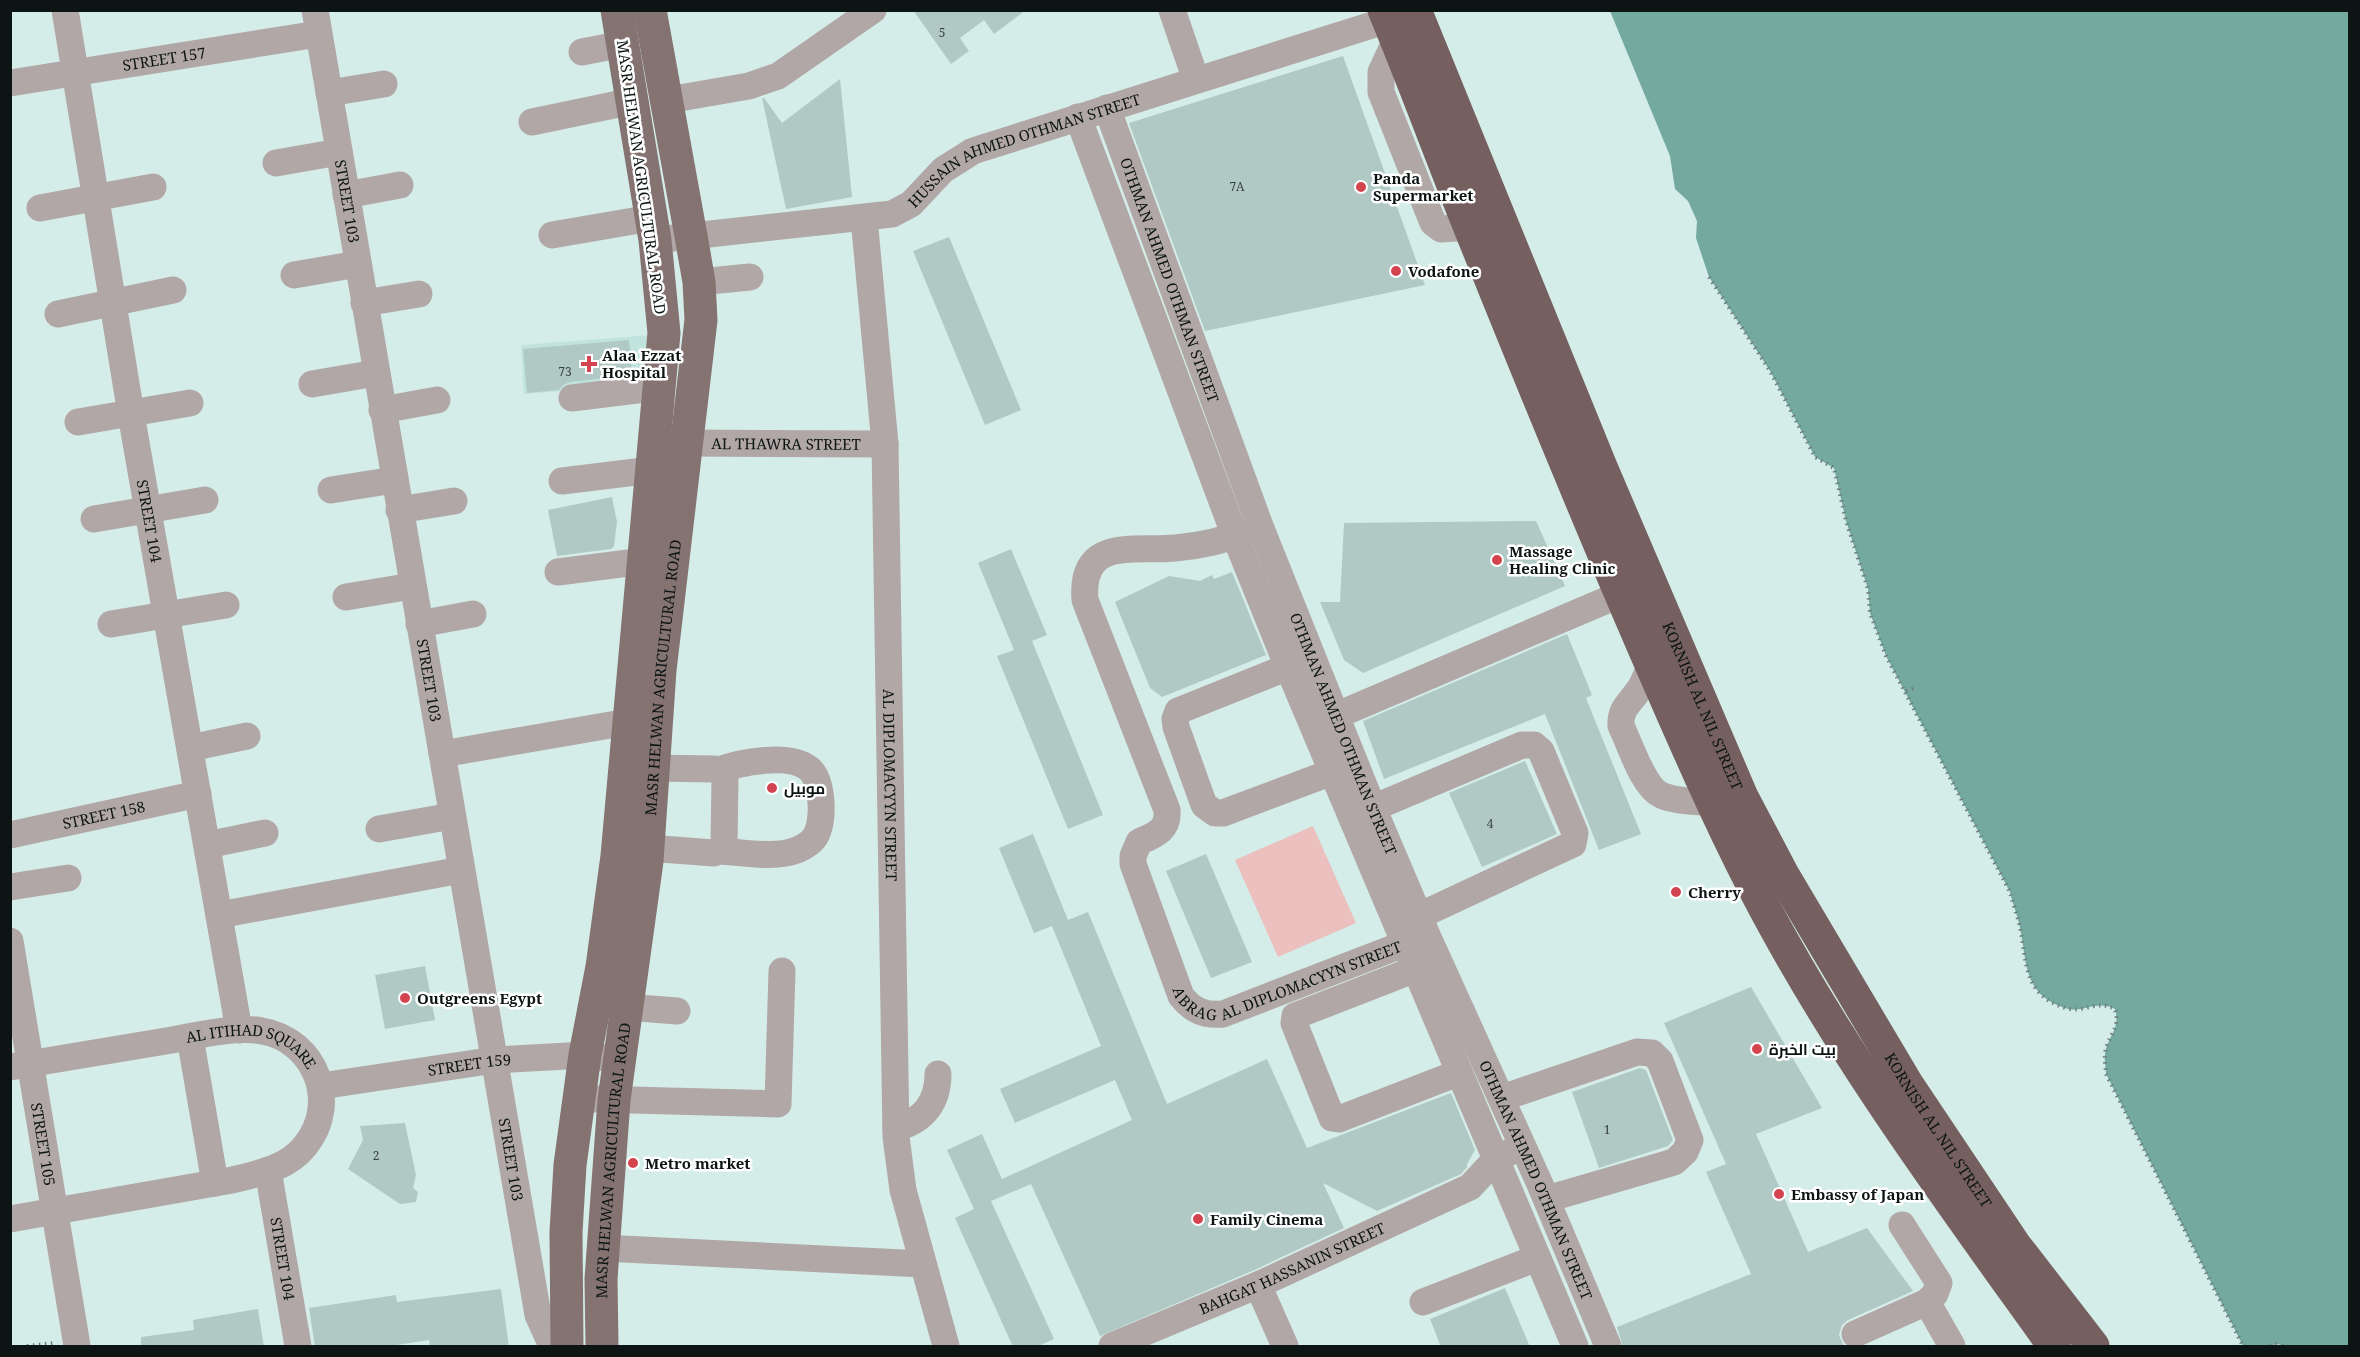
<svg xmlns="http://www.w3.org/2000/svg" width="2360" height="1357" viewBox="0 0 2360 1357" font-family="'Noto Serif',Cairo,serif">
  <rect width="100%" height="100%" fill="#d4ede8"/>
  <path fill="#c1e3dd" d="M653 335 657 384 524 394 521 345Z"/>
  <path fill="#ecc0bf" d="M1313 826 1356 923 1278 957 1235 860Z"/>
  <path fill="#74a9a0" d="M1610 11H2349V1346H2283L2278 1344 2270 1346H2243L2106 1074C2106 1068 2104 1060 2105 1054 2107 1036 2121 1030 2115 1009 2096 999 2083 1014 2065 1008 2025 995 2027 967 2021 933 2019 919 2013 905 2010 892L1886 656 1870 613 1868 589 1846 521 1834 468 1815 457 1770 371 1709 277 1696 238 1697 221 1688 201 1675 189 1670 156Z"/>
  <path fill="#b1c9c4" d="M913 10H1026L994 34 984 20 960 38 969 51 951 64Z
    M1343 56 1425 285 1205 331 1129 123Z
    M840 79 852 197 786 209 762 98H764L782 123Z
    M949 237 1021 410 985 425 913 251Z
    M629 340 632 375 570 382 563 385 559 390 527 393 523 349Z
    M612 497 617 522 614 546 611 549 557 556 548 510Z
    M1536 521 1565 586 1363 673 1344 660 1320 602H1340L1344 523Z
    M1011 549 1047 635 1032 641 1103 815 1068 829 997 656 1014 650 978 563Z
    M1232 572 1266 655 1162 697 1150 688 1115 602 1169 576 1200 581 1212 575 1214 579Z
    M1567 634 1592 695 1586 698 1641 834 1599 850 1545 714 1384 779 1363 721Z
    M1525 761 1557 834 1482 867 1449 793Z
    M1033 834 1068 920 1088 912 1167 1104 1267 1059 1307 1148 1451 1093 1475 1150 1467 1164V1167L1461 1174 1377 1211 1323 1183 1344 1228 1252 1271 1100 1336 1031 1184 991 1201 1054 1339 1036 1347H1013L955 1218 974 1209 947 1150 982 1134 1002 1179 1132 1120 1115 1080 1015 1123 1000 1089 1101 1046 1052 926 1034 933 999 848Z
    M1206 854 1252 962 1211 978 1166 871Z
    M425 966 435 1020 385 1029 375 975Z
    M1751 987 1822 1108 1756 1134 1808 1252 1867 1228 1913 1291 1848 1320 1842 1325 1839 1335 1844 1347H1623L1617 1327 1751 1274 1706 1172 1726 1164 1664 1023Z
    M1640 1068 1646 1070 1673 1140 1668 1146 1599 1168 1572 1092Z
    M405 1123 416 1175 413 1188 418 1192 416 1202 400 1204 348 1169 363 1140 360 1126Z
    M1505 1288 1530 1347H1441L1430 1319Z
    M501 1289 509 1347H430L429 1340 384 1347H315L309 1308 396 1295 397 1302Z
    M258 1309 264 1347H141V1337L194 1330 193 1320Z"/>
  <g fill="none" stroke-linecap="round" stroke-linejoin="round">
    <path stroke="#6d7e7a" stroke-width="4" stroke-dasharray="1.5 4.5" stroke-linecap="butt" d="M1709 277 1770 371 1815 457 1834 468 1846 521 1868 589 1870 613 1886 656 2010 892C2013 905 2019 919 2021 933 2027 967 2025 995 2065 1008 2083 1014 2096 999 2115 1009 2121 1030 2107 1035 2105 1054 2104 1060 2106 1068 2106 1074L2243 1346
      M1906 691 1917 687
      M27 1346 54 1343
      M2270 1346 2278 1344 2283 1346"/>
    <g stroke="#b2a7a7" stroke-width="27">
      <path id="s1" d="M65 10 131 414 239 1030"/>
      <path id="s2" d="M315 10 538 1315 552 1346"/>
      <path d="M1172 10 1196 80"/>
      <path d="M1396 40 1381 72V92L1433 223 1441 229 1470 227"/>
      <path d="M582 52 623 44"/>
      <path id="s3" d="M10 83 318 34"/>
      <path d="M329 93 384 84"/>
      <path d="M668 100 749 86 778 76 873 10"/>
      <path id="s4" d="M1107 108 1260 526 1373 808 1427 935 1539 1182 1608 1346"/>
      <path d="M1078 117 1235 536 1288 667 1575 1346"/>
      <path d="M532 122 633 101"/>
      <path d="M276 163 339 152"/>
      <path d="M346 195 400 185"/>
      <path d="M40 208 153 187"/>
      <path id="s5" d="M864 218 885 444 896 1137 903 1190 946 1346"/>
      <path d="M552 235 651 218"/>
      <path id="s6" d="M655 240 892 214 911 204 943 170 973 151 1388 20"/>
      <path d="M294 275 358 264"/>
      <path d="M699 282 750 277"/>
      <path d="M364 303 419 294"/>
      <path d="M58 314 173 290"/>
      <path d="M312 384 376 373"/>
      <path d="M572 398 661 387"/>
      <path d="M382 410 437 400"/>
      <path d="M78 422 190 403"/>
      <path id="s7" d="M687 443 885 444"/>
      <path d="M562 481 652 470"/>
      <path d="M331 490 394 480"/>
      <path d="M399 510 454 501"/>
      <path d="M94 519 205 500"/>
      <path id="s8" d="M1250 530C1226 540 1201 546 1175 548 1134 552 1080 536 1085 600L1167 810C1169 830 1155 835 1139 842L1133 856V864L1181 996C1192 1010 1204 1016 1223 1014L1422 937"/>
      <path d="M558 572 644 561"/>
      <path d="M346 597 412 586"/>
      <path d="M111 624 226 605"/>
      <path d="M419 624 473 614"/>
      <path d="M1651 664C1647 673 1644 683 1638 691 1629 704 1620 709 1621 726 1630 744 1643 787 1661 795 1676 802 1697 801 1713 803"/>
      <path d="M1288 667 1178 711 1175 719 1176 727 1204 805 1215 813H1223L1332 772"/>
      <path d="M1319 723 1621 594"/>
      <path d="M190 748 247 736"/>
      <path d="M442 754 628 722"/>
      <path d="M719 770C741 762 788 753 808 768 823 778 825 822 815 837 811 843 804 847 797 850 774 859 743 852 719 851"/>
      <path d="M1373 808 1522 745H1534L1541 751 1575 833 1573 844 1419 916"/>
      <path d="M379 829 452 816"/>
      <path id="s9" d="M10 835 198 794"/>
      <path d="M207 845 265 833"/>
      <path d="M648 848 714 853 722 848 724 843 725 778 719 770 714 769 654 768"/>
      <path d="M10 887 68 878"/>
      <path d="M219 915 461 870"/>
      <path id="s10" d="M10 941 77 1346"/>
      <path d="M1416 969 1295 1016 1294 1023 1332 1118 1339 1119 1458 1073"/>
      <path d="M626 1007 677 1011"/>
      <path d="M190 1037 215 1183"/>
      <path id="s11" d="M10 1067C64 1058 118 1049 172 1040 198 1035 237 1026 262 1031 316 1040 340 1104 305 1146 288 1168 258 1174 232 1180L10 1219"/>
      <path id="s12" d="M321 1086 495 1060 585 1055 606 1058"/>
      <path d="M1502 1098 1637 1052 1652 1053 1660 1061 1690 1140 1685 1152 1674 1162 1547 1199"/>
      <path d="M594 1099 778 1104 782 971"/>
      <path d="M896 1128C924 1121 938 1102 938 1074"/>
      <path id="s13" d="M268 1170 298 1346"/>
      <path d="M603 1248 923 1264"/>
      <path d="M1258 1285 1285 1346"/>
      <path d="M1423 1302 1537 1258"/>
      <path d="M1927 1302 1952 1346"/>
      <path d="M1855 1334 1927 1302 1935 1294 1939 1283 1902 1225"/>
      <path id="s14" d="M1112 1346 1258 1285 1470 1187 1496 1159 1510 1152"/>
    </g>
    <g stroke="#857372" stroke-width="33">
      <path d="M567 1346 566 1232 570 1165 585 1055 602 967 617 856 664 333 655 240 617 10"/>
      <path id="s15" d="M602 1346 601 1279 614 1100 647 861 660 670 701 320 699 282 691 236 650 10"/>
    </g>
    <g stroke="#75605f" stroke-width="33">
      <path d="M1384 10C1414 82 1441 156 1470 228 1527 370 1585 512 1646 653 1680 731 1714 810 1753 886 1837 1049 1948 1198 2054 1346"/>
      <path id="s16" d="M1415 10 1601 467 1742 797 1783 875 1907 1084 2014 1244 2093 1346"/>
    </g>
  </g>
  <g fill="#d4444f" stroke="#fff" stroke-width="2">
    <circle cx="1361" cy="187" r="6"/>
    <circle cx="1396" cy="271" r="6"/>
    <path d="M586 355h6v6h6v6h-6v6h-6v-6h-6v-6h6z"/>
    <circle cx="1497" cy="560" r="6"/>
    <circle cx="772" cy="788" r="6"/>
    <circle cx="1676" cy="892" r="6"/>
    <circle cx="405" cy="998" r="6"/>
    <circle cx="1757" cy="1049" r="6"/>
    <circle cx="633" cy="1163" r="6"/>
    <circle cx="1779" cy="1194" r="6"/>
    <circle cx="1198" cy="1219" r="6"/>
  </g>
  <g text-anchor="middle" dominant-baseline="central" stroke-width="5" stroke-linejoin="round" paint-order="stroke">
    <g font-size="12" fill="#35423f">
      <text x="942" y="32">5</text>
      <text x="1237" y="186">7A</text>
      <text x="565" y="371">73</text>
      <text x="1490" y="823">4</text>
      <text x="1607" y="1129">1</text>
      <text x="376" y="1155">2</text>
    </g>
    <g font-size="15" fill="#0c1513" stroke="#fff">
      <text stroke="none"><textPath href="#s3" startOffset="156">STREET 157</textPath></text>
      <text stroke="none"><textPath href="#s6" startOffset="388">HUSSAIN AHMED OTHMAN STREET</textPath></text>
      <text transform="translate(642 177) rotate(82)">MASR HELWAN AGRICULTURAL ROAD</text>
      <text stroke="none"><textPath href="#s2" startOffset="194">STREET 103</textPath></text>
      <text stroke="none"><textPath href="#s4" startOffset="183">OTHMAN AHMED OTHMAN STREET</textPath></text>
      <text stroke="none"><textPath href="#s7" startOffset="99">AL THAWRA STREET</textPath></text>
      <text stroke="none"><textPath href="#s1" startOffset="518">STREET 104</textPath></text>
      <text stroke="none"><textPath href="#s15" startOffset="672">MASR HELWAN AGRICULTURAL ROAD</textPath></text>
      <text stroke="none"><textPath href="#s2" startOffset="680">STREET 103</textPath></text>
      <text stroke="none"><textPath href="#s16" startOffset="753">KORNISH AL NIL STREET</textPath></text>
      <text stroke="none"><textPath href="#s4" startOffset="669">OTHMAN AHMED OTHMAN STREET</textPath></text>
      <text stroke="none"><textPath href="#s5" startOffset="568">AL DIPLOMACYYN STREET</textPath></text>
      <text stroke="none"><textPath href="#s9" startOffset="96">STREET 158</textPath></text>
      <text stroke="none"><textPath href="#s8" startOffset="752">ABRAG AL DIPLOMACYYN STREET</textPath></text>
      <text stroke="none"><textPath href="#s11" startOffset="249">AL ITIHAD SQUARE</textPath></text>
      <text stroke="none"><textPath href="#s12" startOffset="150">STREET 159</textPath></text>
      <text stroke="none"><textPath href="#s16" startOffset="1239">KORNISH AL NIL STREET</textPath></text>
      <text stroke="none"><textPath href="#s10" startOffset="206">STREET 105</textPath></text>
      <text stroke="none"><textPath href="#s2" startOffset="1166">STREET 103</textPath></text>
      <text stroke="none"><textPath href="#s15" startOffset="186">MASR HELWAN AGRICULTURAL ROAD</textPath></text>
      <text stroke="none"><textPath href="#s4" startOffset="1155">OTHMAN AHMED OTHMAN STREET</textPath></text>
      <text stroke="none"><textPath href="#s13" startOffset="90">STREET 104</textPath></text>
      <text stroke="none"><textPath href="#s14" startOffset="196">BAHGAT HASSANIN STREET</textPath></text>
    </g>
    <g font-size="15" font-weight="bold" fill="#0c1513" stroke="#fff" text-anchor="start">
      <text x="1373" y="178">Panda<tspan x="1373" dy="17">Supermarket</tspan></text>
      <text x="1408" y="271">Vodafone</text>
      <text x="602" y="355">Alaa Ezzat<tspan x="602" dy="17">Hospital</tspan></text>
      <text x="1509" y="551">Massage<tspan x="1509" dy="17">Healing Clinic</tspan></text>
      <text x="784" y="788">موبيل</text>
      <text x="1688" y="892">Cherry</text>
      <text x="417" y="998">Outgreens Egypt</text>
      <text x="1769" y="1049">بيت الخبرة</text>
      <text x="645" y="1163">Metro market</text>
      <text x="1791" y="1194">Embassy of Japan</text>
      <text x="1210" y="1219">Family Cinema</text>
    </g>
  </g>
  <rect width="2360" height="1357" fill="none" stroke="#0c1513" stroke-width="24"/>
</svg>
